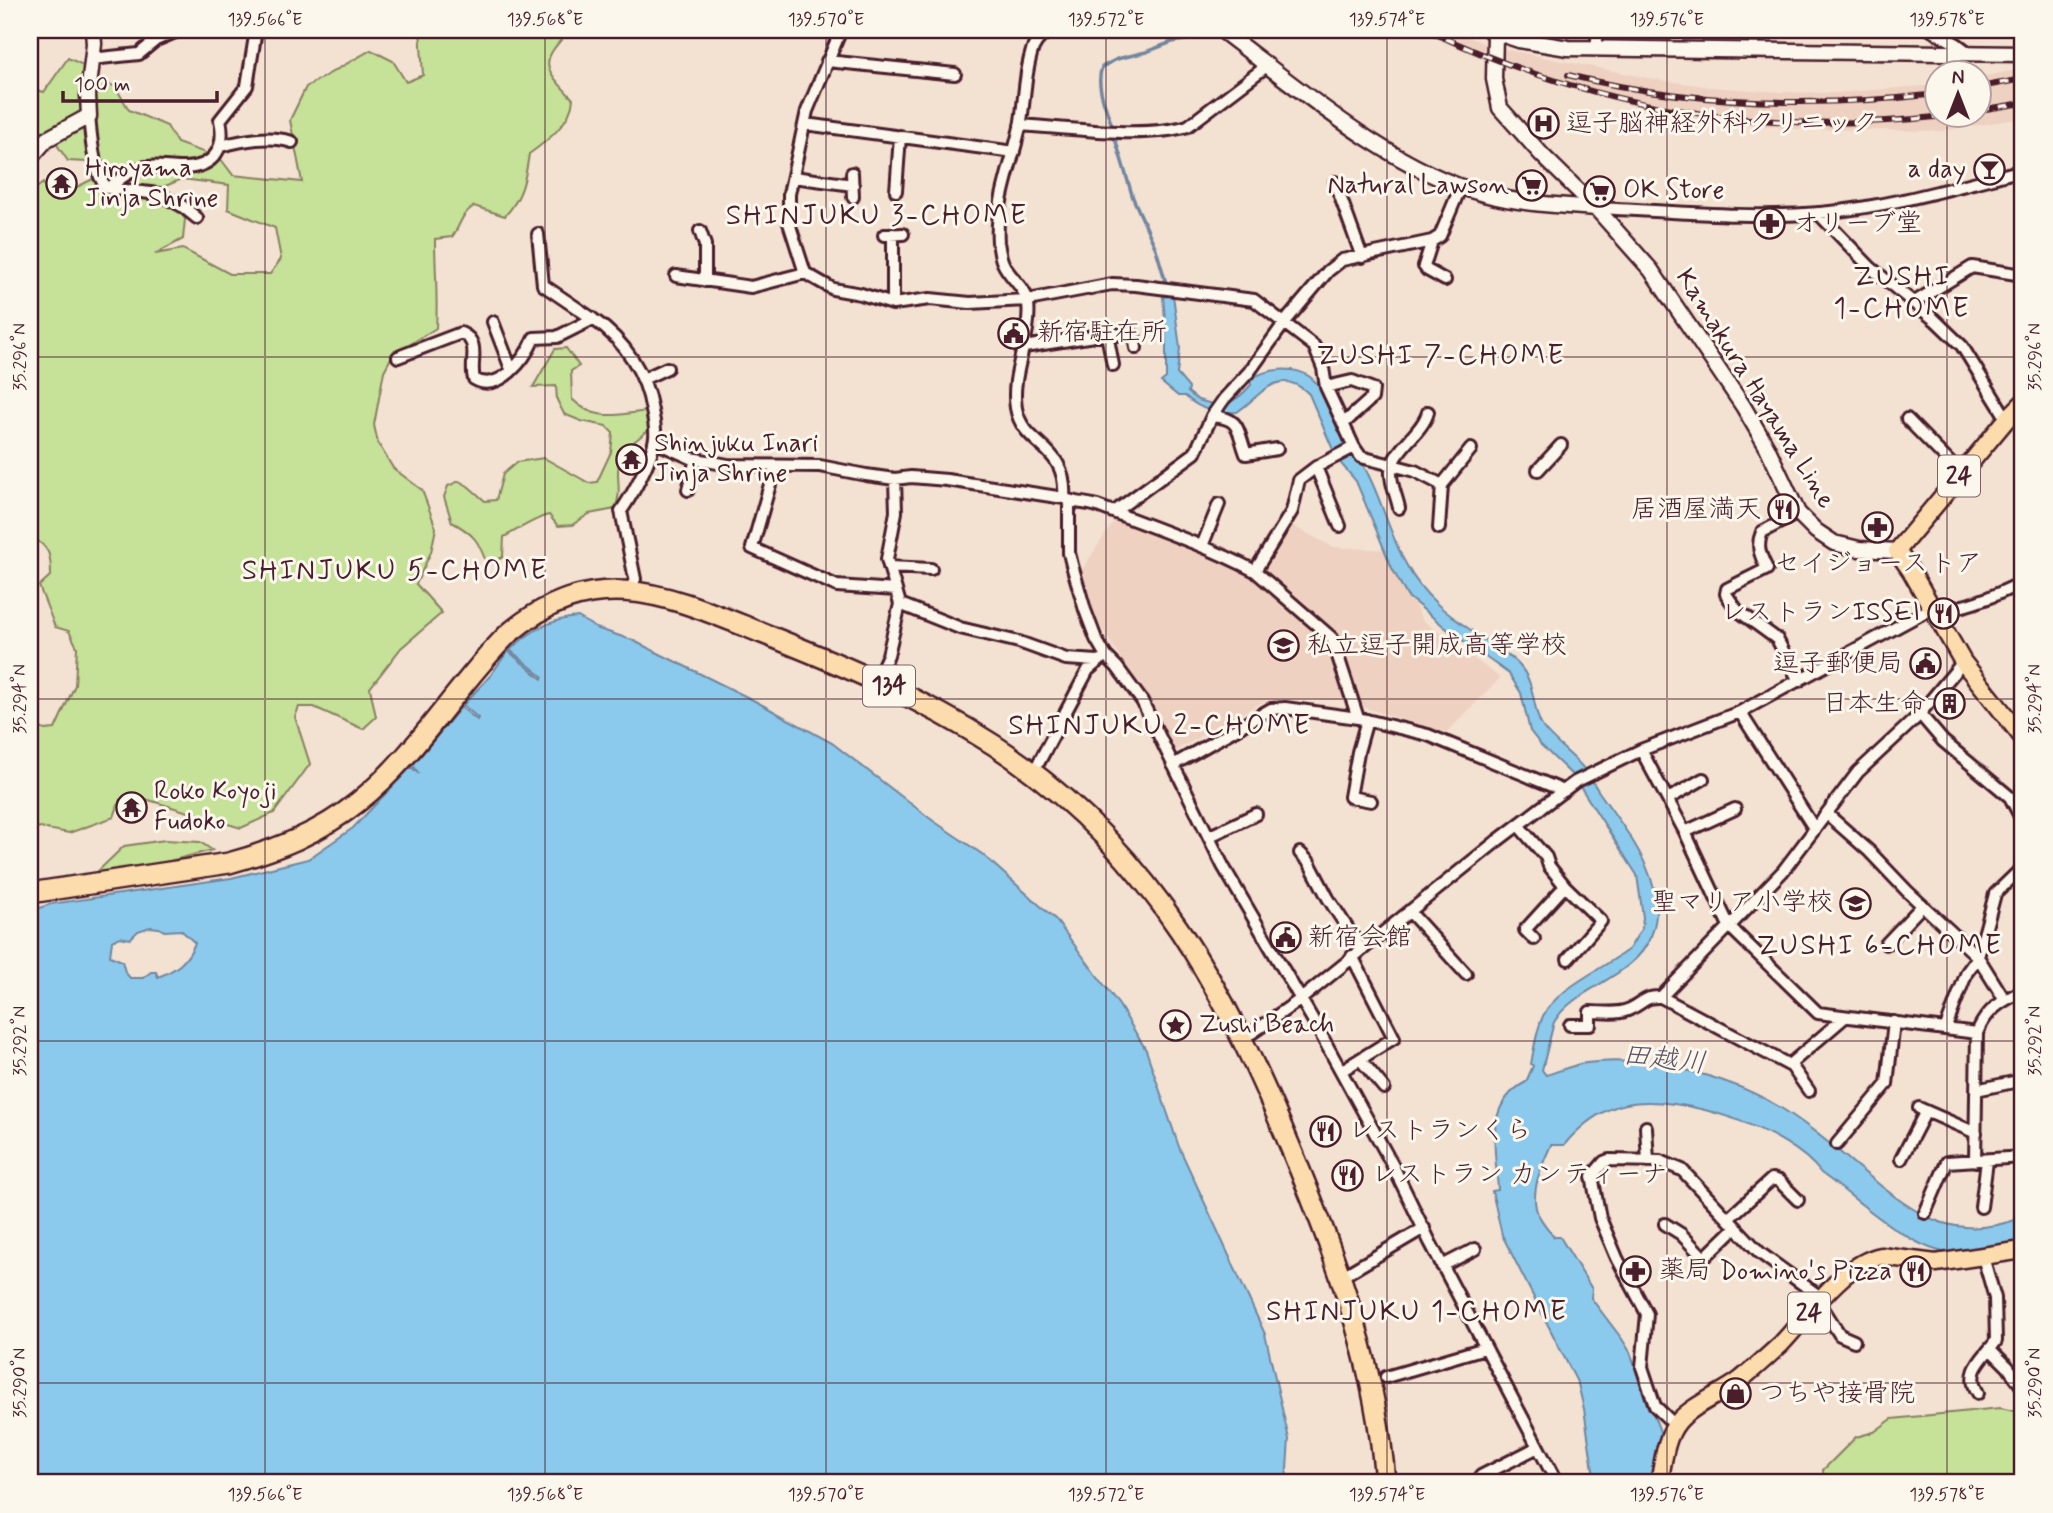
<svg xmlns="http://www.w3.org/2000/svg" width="2053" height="1513" viewBox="0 0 2053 1513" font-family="Mynerve,'Klee One',sans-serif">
  <rect width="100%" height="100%" fill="#f3e1d2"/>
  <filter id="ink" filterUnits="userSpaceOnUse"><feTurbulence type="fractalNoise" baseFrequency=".0143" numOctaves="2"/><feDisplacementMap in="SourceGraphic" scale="14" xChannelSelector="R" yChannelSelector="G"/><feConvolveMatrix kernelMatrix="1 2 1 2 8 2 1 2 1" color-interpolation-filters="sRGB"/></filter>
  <g filter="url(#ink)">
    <path fill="#eed1c0" d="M1419 30H1453L1485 44V60Z
      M1502 49 1653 79 1710 87 1779 92 1836 93 1937 85 1938 116H1980V77L2023 69V118L1941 131 1794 129 1710 120 1665 113 1611 100 1501 66Z
      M1116 518 1255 577 1287 523 1333 547 1388 550 1422 620 1500 678 1446 733 1341 700H1266L1174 751 1153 707 1100 626 1078 576Z"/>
    <path fill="#c6e198" stroke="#888062" stroke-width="2" fill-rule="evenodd" d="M420 30H570C539 63 542 66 573 99 572 122 546 142 529 154 525 180 523 196 505 216L474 206C460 215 461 225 452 237L435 239C435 269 438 298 436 328L392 356 384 371 374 425 378 443 393 468 422 490 436 528 431 552 416 584 442 613 401 648 370 688 376 717 363 729 314 707H299L295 717 310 764 274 813 241 828 142 798 120 800 114 817 69 833 30 826V724L45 730 55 729 75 685 77 647 69 631 55 627 39 586 51 575C51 552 49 548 30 535V193L43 183 51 200 95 178 88 162 68 161 57 145 44 134 30 148V88L44 92 68 58 83 65 95 81 115 86 129 110 167 126 177 143 220 158 233 175 302 182 290 120 306 87 371 50 393 61 406 82 423 75ZM182 179 229 185 228 209 275 228 281 259 270 274H230L183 249 155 254 183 239 185 219C175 205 164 199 148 197L163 187Z
      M566 348 579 366 571 371 572 399C595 422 617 415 647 411L650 429C636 440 618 452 618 471 618 487 621 493 615 509L589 514 572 525 558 526 549 515C539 516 516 531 504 537L503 557 487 565C479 541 474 534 452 522L444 497 448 486 459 481 468 486 485 501 496 500 503 474 517 462 544 458 589 483 597 482 611 452 613 433 606 426 581 421 564 414 557 400 556 386 533 387 555 349Z
      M165 840 200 842 212 850 158 864 95 874 124 846Z
      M2000 1408 2023 1413V1483H1824L1823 1470 1856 1437 1874 1432 1892 1419Z"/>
    <path fill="#8bcaec" stroke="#71869f" stroke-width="2" fill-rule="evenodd" d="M1173 295 1180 348 1177 374 1189 388 1188 392 1198 400 1212 404C1220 400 1224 403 1231 401 1239 399 1245 391 1251 385L1250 379C1267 369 1293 365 1310 377 1327 390 1335 419 1344 437 1346 443 1349 450 1353 456 1358 461 1364 465 1367 472 1382 501 1390 535 1406 564 1423 597 1451 617 1481 637 1494 645 1509 654 1519 665 1537 684 1531 711 1544 729 1556 744 1573 755 1585 770 1591 777 1594 785 1599 792 1626 831 1672 885 1651 936 1634 979 1575 986 1554 1022L1542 1070 1546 1075C1560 1071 1572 1065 1586 1063 1646 1055 1725 1075 1776 1105 1810 1125 1839 1152 1869 1176 1919 1218 1957 1243 2023 1217V1242C2001 1246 1977 1252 1954 1253 1914 1254 1854 1196 1821 1173 1789 1129 1679 1093 1626 1104 1601 1109 1580 1126 1564 1145H1551C1542 1164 1529 1194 1538 1214 1542 1222 1549 1230 1554 1237H1560L1592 1289 1591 1298 1622 1339 1630 1352 1662 1437 1651 1483H1595L1584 1409 1578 1384 1502 1235 1492 1191 1498 1190C1496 1151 1483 1104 1526 1082L1533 1066 1531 1064C1534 1049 1536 1031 1543 1016 1557 988 1603 969 1629 949L1642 928 1643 917 1637 875 1574 777 1541 745 1530 731 1521 693 1509 674 1447 629 1407 596 1392 568 1356 481 1337 459 1309 394C1278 364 1259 398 1237 412 1215 414 1201 410 1185 396H1178L1161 382 1166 378V330L1163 297Z
      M578 617 596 628 632 640 755 701 832 743 932 820 982 854 1055 919 1119 1005 1146 1050 1179 1147 1265 1334 1289 1439 1286 1483H30V911L51 904 231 878 308 859 353 828 411 767 419 774 413 765 461 707 477 720 478 718 463 705 490 676 508 651 542 679 543 677 510 650C530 631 550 619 578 617ZM150 927 159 928 164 931 181 930 195 943C187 962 176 970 158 977L156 972H151L143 978H130L125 972 122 961 110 956 112 941 120 937 130 939 138 931Z"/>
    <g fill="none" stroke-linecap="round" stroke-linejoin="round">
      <path stroke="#71869f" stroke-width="3.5" d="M1112 126C1106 107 1095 86 1102 67L1117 59 1146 52 1172 42 1213 35
        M1114 135 1133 198 1156 249 1166 283"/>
      <path stroke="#d1bab1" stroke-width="10" stroke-dasharray="10 5" stroke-linecap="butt" d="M720 629 731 606"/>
      <defs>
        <path id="street" d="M841 30 807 111 789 194V223L805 273 833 289 861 294 893 304 930 299 970 303 1028 300 1112 284 1136 285 1254 300 1314 346 1323 368 1326 387 1354 447 1361 457 1415 471 1442 485
          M1051 30C1043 35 1037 39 1033 48 1024 73 1025 101 1020 127 1012 164 995 204 998 242 999 248 1000 257 1003 263 1008 276 1027 289 1028 303 1032 338 1010 373 1016 408 1023 448 1068 444 1064 498
          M1931 30 1957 44 1969 53
          M1596 49 1598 30
          M91 59 139 54 156 40 180 30
          M827 61 955 74
          M89 116C91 135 93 173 107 188L159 194 182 206 197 218
          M805 124 1014 152
          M1020 125C1068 128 1143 139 1188 126L1268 65
          M221 146C244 140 269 135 292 142
          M852 173 853 197
          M793 177 853 185
          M1335 182 1362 257
          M109 188C118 180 129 171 141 168 155 164 171 169 185 168 215 167 226 147 220 120L247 86 256 30
          M896 191 900 136
          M1596 208C1670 211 1746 219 1820 213 1889 207 1956 187 2023 170
          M1818 213 1871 268 1935 320 1962 346 2007 419
          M700 231 705 245V281
          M538 234 543 285 593 319
          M884 235 903 234
          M1432 241 1424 266 1427 270 1445 280
          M676 276 751 287 805 273
          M1913 303 1972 267 2023 275
          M893 304V234
          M493 322 511 369
          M1107 334 1113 365
          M1024 347 1107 334 1134 335 1136 348
          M398 357 461 333C482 342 469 362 474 379 499 394 525 359 534 338L557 337 593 319C625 341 646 373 652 411 654 420 656 429 655 438 652 459 633 494 621 511L635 579 633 584
          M643 379 667 368
          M1326 387 1352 381 1373 389 1372 398 1343 424
          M1212 416C1241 418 1237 430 1246 454L1277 449
          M1907 419 1961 474
          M655 442 691 458 728 465 820 466 866 475 895 479 911 477 947 480 1064 498C1073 504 1089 502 1100 507 1152 527 1205 545 1255 571L1292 511 1299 480 1316 467 1354 447
          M775 467 752 548 837 586 896 590
          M1316 467 1340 526
          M1538 470 1561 445
          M688 490 696 459
          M1069 501V553L1072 565 1085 610 1096 639 1106 656 1117 667 1142 701 1223 866 1313 1020 1393 1166 1430 1242 1557 1483
          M1399 508C1397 497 1391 485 1391 474 1389 452 1423 433 1428 412
          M1114 512 1195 453 1212 416 1224 399 1249 372 1285 322 1328 271 1342 260 1432 241 1440 236 1461 186
          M1798 513 1762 532C1756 546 1760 555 1767 569L1727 589 1726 594 1737 610 1777 639 1799 681
          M1439 528 1442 485 1471 449
          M1202 546 1219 504
          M889 567 931 569
          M1255 571 1332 638 1358 718
          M900 604 960 628 1019 642 1066 659 1098 661
          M881 670 888 655 900 604 887 559 896 512 895 479
          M1740 712 1814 828
          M1920 714 1943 741 2010 797 2023 822
          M1367 720 1358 752 1350 797 1371 801
          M1641 750 1685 832 1729 926 1818 1013 1977 1033
          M1039 762 1088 670 1100 660
          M1173 765 1271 709 1285 708 1358 718 1428 735 1564 791
          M1668 799 1703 779
          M1827 814 1869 851 1907 891 1978 957 2004 999
          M1518 825 1546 857 1549 866 1565 886 1525 930 1534 939
          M1685 832 1735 809
          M1210 836 1256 814
          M1300 853 1309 862 1328 898 1361 949
          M1565 886 1601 921 1568 959
          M1409 911 1466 974
          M1886 944 1922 906
          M1661 997 1783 871 1858 772 1916 718 1963 662
          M1570 1025H1590V1012C1603 1012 1618 1015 1630 1009 1644 1003 1644 996 1661 997L1789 1065 1845 1017
          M1946 1027 1967 972 1978 957 1995 894 2023 867
          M1252 1033 1301 999 1497 841 1575 782 1641 750 1740 712 1932 608C1956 614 2001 593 2023 582
          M1360 1059 1384 1088
          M1790 1064 1809 1091
          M1341 1071 1394 1038 1352 956
          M1976 1090 2023 1080
          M1919 1108 1976 1133
          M1646 1127 1648 1161
          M1837 1144 1887 1084 1894 1022
          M1901 1159 1926 1111
          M1975 1161 1977 1033C1986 1010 2001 1001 2023 991
          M1981 1207 1987 1161
          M1925 1213 1947 1162 2023 1157
          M1729 1218 1772 1179 1779 1181 1798 1200
          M1665 1224 1681 1234 1704 1258
          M1698 1264 1736 1227
          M1442 1266 1475 1249
          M1341 1277 1424 1228
          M1819 1302 1840 1335 1854 1341
          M1990 1349 2008 1367 2023 1388
          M1386 1377 1485 1348
          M1978 1393C1964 1371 1984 1358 1996 1341L1995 1298 1983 1257
          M1675 1425 1655 1406 1642 1367 1647 1314 1617 1258 1600 1218 1592 1176 1604 1162 1609 1160 1660 1161 1682 1170 1760 1253 1823 1299
          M1481 1476 1538 1447"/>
        <path id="secondary" d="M1221 30C1297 87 1392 170 1484 194 1521 204 1558 205 1596 208
          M1489 30 1519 40 1568 48 2023 54
          M1495 34 1494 79 1500 108 1542 155 1596 208 1651 270 1743 406 1767 447 1798 513 1816 531 1834 543 1859 549 1897 551
          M30 158 47 139 89 116 88 95 94 44 93 30"/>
        <path id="primary" d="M2023 403 2007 419 1897 551 1911 571 1963 662 2023 738
          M1659 1483C1663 1464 1665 1437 1678 1422 1692 1405 1722 1394 1740 1380 1754 1369 1768 1356 1781 1344 1807 1317 1843 1263 1881 1256L1936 1263 2023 1250"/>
        <path id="highway" d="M30 893 229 863C276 850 320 833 358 802 417 755 455 687 508 634 596 560 669 596 762 633 843 665 921 698 994 745 1155 850 1229 997 1299 1168 1341 1270 1377 1372 1385 1483"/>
      </defs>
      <use href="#street" stroke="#4a1f2b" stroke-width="16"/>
      <use href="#secondary" stroke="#4a1f2b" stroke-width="19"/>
      <use href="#primary" stroke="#4a1f2b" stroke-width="21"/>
      <use href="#highway" stroke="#4a1f2b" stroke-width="24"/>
      <use href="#street" stroke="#fbf7ec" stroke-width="10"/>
      <use href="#secondary" stroke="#fbf7ec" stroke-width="14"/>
      <use href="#primary" stroke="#fcdcac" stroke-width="16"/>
      <use href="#highway" stroke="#fcdcac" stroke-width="19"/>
      <defs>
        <path id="rail" d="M1427 30C1595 109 1761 137 1945 116
          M1568 75C1689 105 1815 108 1938 94
          M1980 87 2023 79
          M1980 110 2023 103"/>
      </defs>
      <use href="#rail" stroke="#4a1f2b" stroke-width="6"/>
      <use href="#rail" stroke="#fbf7ec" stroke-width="3.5" stroke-dasharray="10" stroke-linecap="butt"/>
    </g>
  </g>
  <path fill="none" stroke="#4a1f2b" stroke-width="2" stroke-opacity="0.45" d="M265 30V1483M545 30V1483M826 30V1483M1106 30V1483M1387 30V1483M1667 30V1483M1947 30V74M1947 116V1483M30 357H2023M30 699H2023M30 1041H2023M30 1383H2023"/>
  <defs>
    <symbol id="hospital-ring" viewBox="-11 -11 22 22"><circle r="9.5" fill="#fbf7ec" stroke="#4a1f2b" stroke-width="1.5"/><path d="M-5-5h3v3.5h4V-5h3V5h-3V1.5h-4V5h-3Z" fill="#4a1f2b"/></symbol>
    <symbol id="bar-ring" viewBox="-11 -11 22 22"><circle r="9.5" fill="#fbf7ec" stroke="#4a1f2b" stroke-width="1.5"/><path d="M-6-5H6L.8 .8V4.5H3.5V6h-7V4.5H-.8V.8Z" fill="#4a1f2b"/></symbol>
    <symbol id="temple-ring" viewBox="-11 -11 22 22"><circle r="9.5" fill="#fbf7ec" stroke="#4a1f2b" stroke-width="1.5"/><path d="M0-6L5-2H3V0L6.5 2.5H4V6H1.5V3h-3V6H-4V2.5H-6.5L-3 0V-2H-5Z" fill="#4a1f2b"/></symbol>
    <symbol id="supermarket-ring" viewBox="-11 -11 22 22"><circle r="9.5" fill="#fbf7ec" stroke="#4a1f2b" stroke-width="1.5"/><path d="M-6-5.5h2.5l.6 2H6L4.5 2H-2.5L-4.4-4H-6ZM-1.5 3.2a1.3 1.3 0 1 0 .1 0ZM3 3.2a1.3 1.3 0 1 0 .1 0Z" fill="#4a1f2b"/></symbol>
    <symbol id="pharmacy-ring" viewBox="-11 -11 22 22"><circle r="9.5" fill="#fbf7ec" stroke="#4a1f2b" stroke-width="1.5"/><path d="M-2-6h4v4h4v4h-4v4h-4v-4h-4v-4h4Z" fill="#4a1f2b"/></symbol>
    <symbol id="civic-ring" viewBox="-11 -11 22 22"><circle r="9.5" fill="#fbf7ec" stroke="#4a1f2b" stroke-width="1.5"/><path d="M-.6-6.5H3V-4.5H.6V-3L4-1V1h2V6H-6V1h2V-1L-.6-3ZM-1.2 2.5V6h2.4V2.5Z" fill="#4a1f2b"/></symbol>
    <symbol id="restaurant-ring" viewBox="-11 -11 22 22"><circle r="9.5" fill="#fbf7ec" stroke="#4a1f2b" stroke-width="1.5"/><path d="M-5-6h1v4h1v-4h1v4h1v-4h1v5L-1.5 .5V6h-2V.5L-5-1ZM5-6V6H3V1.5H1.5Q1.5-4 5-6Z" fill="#4a1f2b"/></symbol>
    <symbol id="school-ring" viewBox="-11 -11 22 22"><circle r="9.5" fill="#fbf7ec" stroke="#4a1f2b" stroke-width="1.5"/><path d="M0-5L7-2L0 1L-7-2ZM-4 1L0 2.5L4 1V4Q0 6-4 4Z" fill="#4a1f2b"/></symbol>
    <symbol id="building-ring" viewBox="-11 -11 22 22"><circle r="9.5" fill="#fbf7ec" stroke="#4a1f2b" stroke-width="1.5"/><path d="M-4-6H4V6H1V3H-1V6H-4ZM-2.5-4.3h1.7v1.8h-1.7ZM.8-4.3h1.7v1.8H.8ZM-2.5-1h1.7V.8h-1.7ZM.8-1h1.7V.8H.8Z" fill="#4a1f2b"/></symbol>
    <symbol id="sight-ring" viewBox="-11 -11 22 22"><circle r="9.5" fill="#fbf7ec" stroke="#4a1f2b" stroke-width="1.5"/><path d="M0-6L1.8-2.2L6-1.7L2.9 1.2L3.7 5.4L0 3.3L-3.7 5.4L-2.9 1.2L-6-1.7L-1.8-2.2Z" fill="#4a1f2b"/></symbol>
    <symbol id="shop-ring" viewBox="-11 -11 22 22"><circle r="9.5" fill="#fbf7ec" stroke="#4a1f2b" stroke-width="1.5"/><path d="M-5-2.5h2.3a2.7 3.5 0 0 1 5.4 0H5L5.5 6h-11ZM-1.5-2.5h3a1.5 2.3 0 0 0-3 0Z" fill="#4a1f2b"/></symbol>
  </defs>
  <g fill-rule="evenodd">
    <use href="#hospital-ring" x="1526" y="106" width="35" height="35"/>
    <use href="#bar-ring" x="1972" y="152" width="35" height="35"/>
    <use href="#temple-ring" x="44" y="166" width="35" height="35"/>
    <use href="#supermarket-ring" x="1514" y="168" width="35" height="35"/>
    <use href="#supermarket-ring" x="1582" y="174" width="35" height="35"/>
    <use href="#pharmacy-ring" x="1752" y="206" width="35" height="35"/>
    <use href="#civic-ring" x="996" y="316" width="35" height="35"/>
    <use href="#temple-ring" x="614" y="442" width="35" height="35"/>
    <use href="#restaurant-ring" x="1766" y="492" width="35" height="35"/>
    <use href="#pharmacy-ring" x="1860" y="510" width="35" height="35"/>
    <use href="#restaurant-ring" x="1926" y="596" width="35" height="35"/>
    <use href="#school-ring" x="1266" y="628" width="35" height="35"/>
    <use href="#civic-ring" x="1908" y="646" width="35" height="35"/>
    <use href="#building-ring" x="1932" y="686" width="35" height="35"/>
    <use href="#temple-ring" x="114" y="790" width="35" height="35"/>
    <use href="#school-ring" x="1838" y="886" width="35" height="35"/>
    <use href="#civic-ring" x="1268" y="920" width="35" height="35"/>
    <use href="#sight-ring" x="1158" y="1008" width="35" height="35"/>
    <use href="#restaurant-ring" x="1308" y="1114" width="35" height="35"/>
    <use href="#restaurant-ring" x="1330" y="1158" width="35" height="35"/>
    <use href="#pharmacy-ring" x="1618" y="1254" width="35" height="35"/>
    <use href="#restaurant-ring" x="1898" y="1254" width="35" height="35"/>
    <use href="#shop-ring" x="1718" y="1376" width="35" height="35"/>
  </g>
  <g text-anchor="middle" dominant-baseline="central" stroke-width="6" stroke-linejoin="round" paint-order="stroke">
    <g fill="#fbf7ec" stroke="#7f6065" stroke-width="2">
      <rect x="1938" y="455.5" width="42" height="41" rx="5"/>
      <rect x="863" y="665.5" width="52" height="41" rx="5"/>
      <rect x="1788" y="1292.5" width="42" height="41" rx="5"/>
    </g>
    <g font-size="24" font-weight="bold" fill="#4a1f2b">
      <text x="1959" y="476">24</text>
      <text x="889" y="686">134</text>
      <text x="1809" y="1313">24</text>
    </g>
    <g font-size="26" fill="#4a1f2b" stroke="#fbf7ec" text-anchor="start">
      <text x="1566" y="124">逗子脳神経外科クリニック</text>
      <text x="85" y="169">Hiroyama<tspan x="85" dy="30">Jinja Shrine</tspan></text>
      <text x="1966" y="170" text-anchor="end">a day</text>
      <text x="1509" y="186" text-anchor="end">Natural Lawson</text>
      <text x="1623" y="191">OK Store</text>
      <text x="1793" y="224">オリーブ堂</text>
      <text x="1037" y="333">新宿駐在所</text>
      <text x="654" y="444">Shinjuku Inari<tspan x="654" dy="30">Jinja Shrine</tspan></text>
      <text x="1761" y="510" text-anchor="end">居酒屋満天</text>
      <text x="1878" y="564" text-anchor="middle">セイジョーストア</text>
      <text x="1920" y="613" text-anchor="end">レストランISSEI</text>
      <text x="1307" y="646">私立逗子開成高等学校</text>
      <text x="1903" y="664" text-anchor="end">逗子郵便局</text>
      <text x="1926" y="704" text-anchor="end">日本生命</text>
      <text x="154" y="792">Roko Koyoji<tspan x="154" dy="30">Fudoko</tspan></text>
      <text x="1833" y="903" text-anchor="end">聖マリア小学校</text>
      <text x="1308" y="938">新宿会館</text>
      <text x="1199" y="1025">Zushi Beach</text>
      <text x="1348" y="1131">レストランくら</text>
      <text x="1371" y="1175">レストラン カンティーナ</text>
      <text x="1659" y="1271">薬局</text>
      <text x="1892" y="1272" text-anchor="end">Domino's Pizza</text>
      <text x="1759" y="1394">つちや接骨院</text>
    </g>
    <g font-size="26" fill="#4a1f2b" stroke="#fbf7ec">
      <text transform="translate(1755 389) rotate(58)">Kamakura Hayama Line</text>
    </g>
    <g font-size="28" letter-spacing="2" fill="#4a1f2b" stroke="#fbf7ec">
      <text x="877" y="216">SHINJUKU 3-CHOME</text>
      <text x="1902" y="277">ZUSHI<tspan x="1902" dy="32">1-CHOME</tspan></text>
      <text x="1441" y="356">ZUSHI 7-CHOME</text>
      <text x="395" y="571">SHINJUKU 5-CHOME</text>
      <text x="1160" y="726">SHINJUKU 2-CHOME</text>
      <text x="1880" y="946">ZUSHI 6-CHOME</text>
      <text x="1417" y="1312">SHINJUKU 1-CHOME</text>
    </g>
    <g font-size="28" font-style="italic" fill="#5e5265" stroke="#fbf7ec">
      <text transform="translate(1664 1060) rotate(6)">田越川</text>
    </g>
  </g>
  <rect width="2053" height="1513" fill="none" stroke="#fbf7ec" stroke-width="77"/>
  <g transform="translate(1958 94)"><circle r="33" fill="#fbf7ec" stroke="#b4a19f" stroke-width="2"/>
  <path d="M0-5L12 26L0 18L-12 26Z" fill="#4a1f2b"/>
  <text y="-10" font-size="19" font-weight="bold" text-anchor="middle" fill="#4a1f2b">N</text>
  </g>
  <path d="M63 91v10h154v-10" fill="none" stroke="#4a1f2b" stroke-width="3.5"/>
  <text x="74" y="91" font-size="21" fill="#4a1f2b" stroke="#fbf7ec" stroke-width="5" paint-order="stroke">100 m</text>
  <rect x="38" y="38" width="1976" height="1436" fill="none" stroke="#4a1f2b" stroke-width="2.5"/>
  <g font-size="18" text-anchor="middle" fill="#4a1f2b">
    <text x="265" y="25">139.566°E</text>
    <text x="545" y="25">139.568°E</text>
    <text x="826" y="25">139.570°E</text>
    <text x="1106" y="25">139.572°E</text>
    <text x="1387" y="25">139.574°E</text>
    <text x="1667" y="25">139.576°E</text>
    <text x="1947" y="25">139.578°E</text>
    <text transform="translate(19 357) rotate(-90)" y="6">35.296°N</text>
    <text transform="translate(2034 357) rotate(-90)" y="6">35.296°N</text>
    <text transform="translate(19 699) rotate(-90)" y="6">35.294°N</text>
    <text transform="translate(2034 699) rotate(-90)" y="6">35.294°N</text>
    <text transform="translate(19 1041) rotate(-90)" y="6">35.292°N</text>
    <text transform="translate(2034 1041) rotate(-90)" y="6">35.292°N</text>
    <text transform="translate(19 1383) rotate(-90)" y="6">35.290°N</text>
    <text transform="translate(2034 1383) rotate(-90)" y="6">35.290°N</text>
    <text x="265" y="1500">139.566°E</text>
    <text x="545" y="1500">139.568°E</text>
    <text x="826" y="1500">139.570°E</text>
    <text x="1106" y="1500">139.572°E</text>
    <text x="1387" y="1500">139.574°E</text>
    <text x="1667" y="1500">139.576°E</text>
    <text x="1947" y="1500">139.578°E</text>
  </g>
</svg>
